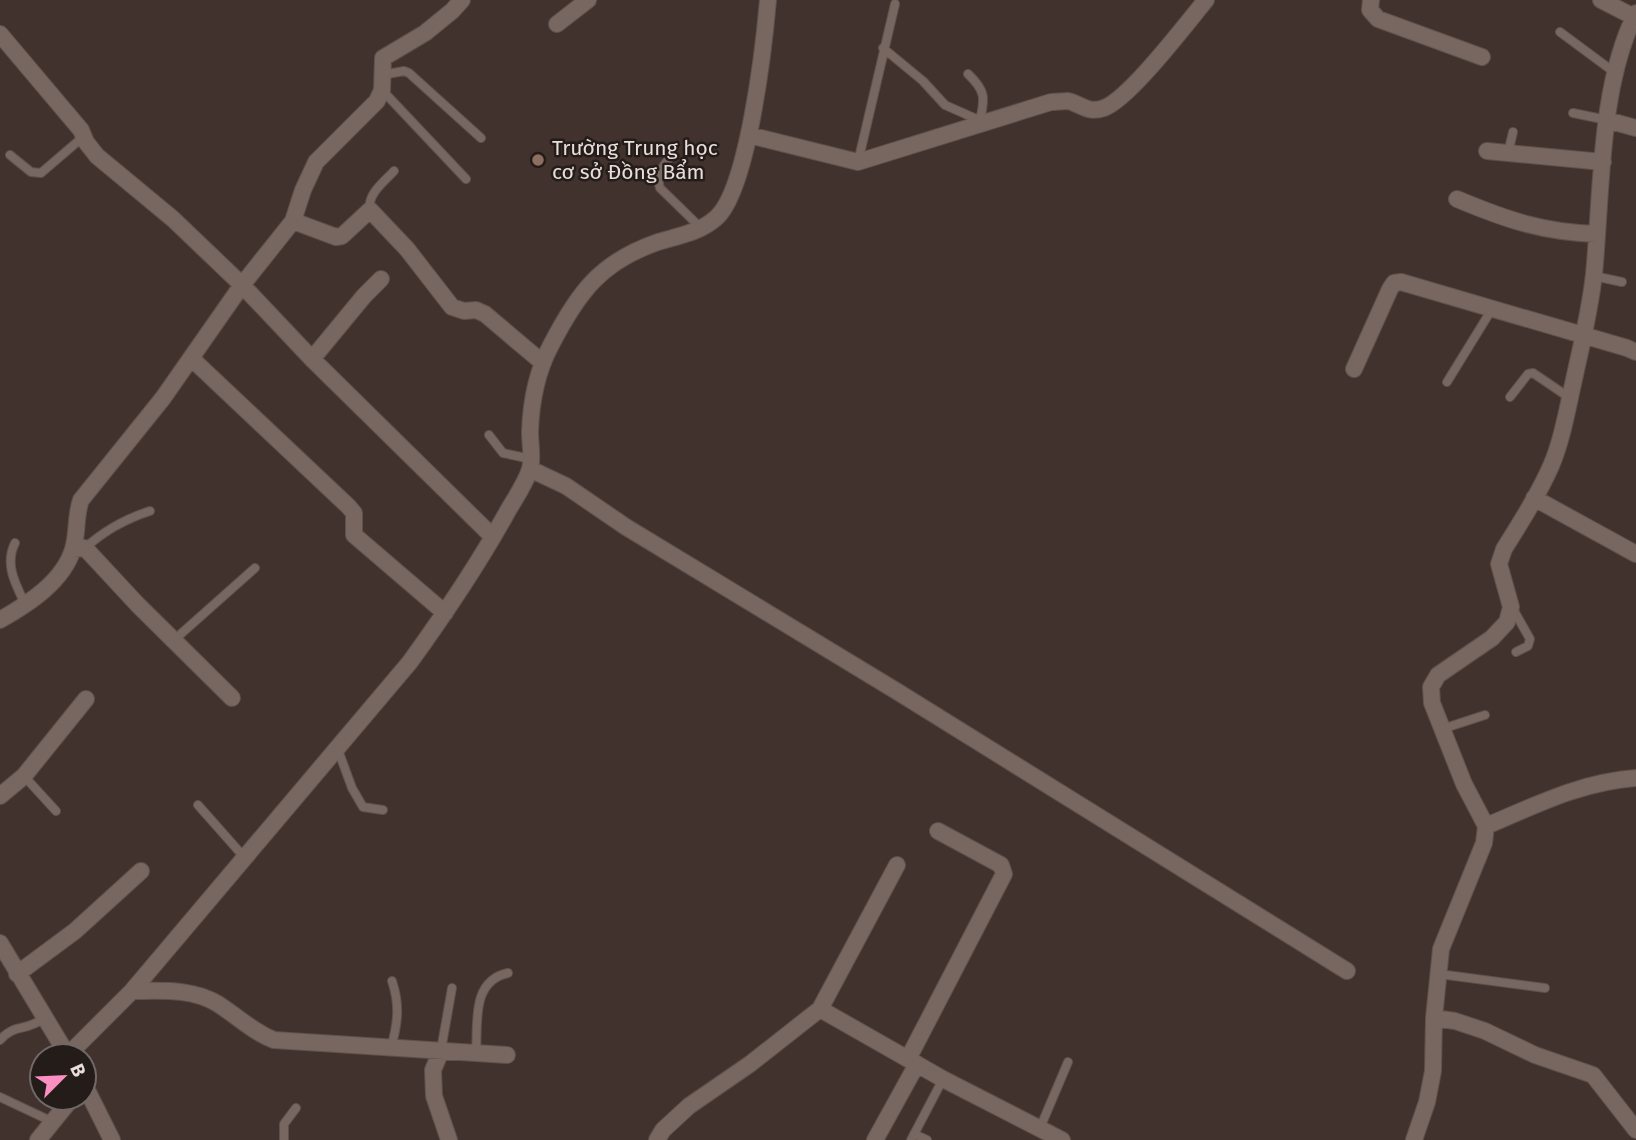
<svg xmlns="http://www.w3.org/2000/svg" width="1636" height="1140" viewBox="0 0 1636 1140" font-family="'Fira Sans',sans-serif">
  <rect width="100%" height="100%" fill="#42322d"/>
  <g fill="none" stroke-linecap="round" stroke-linejoin="round">
    <defs>
      <path id="service" d="M1560 32 1614 72
        M883 48 923 81 945 105 981 121
        M968 74C986 91 985 98 980 121
        M382 75 404 71 409 73 481 138
        M382 90 466 179
        M1573 113 1607 120
        M673 153C665 164 655 174 660 188L701 228
        M1508 153 1513 132
        M10 155 31 172 41 173 83 137
        M858 162 895 4
        M370 210C367 194 384 182 394 171
        M1594 276 1622 282
        M1447 382 1492 309
        M1510 397 1528 374 1533 373 1570 398
        M489 435 503 453 531 459
        M15 543C4 565 16 585 26 606
        M85 548C105 530 125 519 150 511
        M1513 609 1530 639 1528 646 1516 652
        M174 640 255 568
        M1442 729 1485 715
        M337 747 352 788 363 807 383 810
        M24 776 56 811
        M198 805 244 857
        M1439 974 1545 988
        M0 1040C15 1023 26 1032 44 1018
        M391 1048C398 1023 400 1005 392 981
        M441 1050 452 988
        M476 1053C478 1023 471 981 508 973
        M0 1097 53 1122
        M1040 1128 1068 1062
        M914 1134 927 1140
        M284 1140V1124L296 1108
        M911 1140 943 1079"/>
      <path id="minor" d="M1371 0 1370 10 1378 19 1482 57
        M1601 0 1634 17
        M557 24 588 0
        M0 34 81 130 86 142 97 156 173 219 242 285 312 359 493 537
        M1607 120 1636 128
        M749 135 858 162 1051 102C1056 102 1063 101 1068 101 1081 104 1088 114 1104 108 1130 98 1186 24 1206 0
        M1487 151 1603 162
        M1457 199C1507 220 1542 232 1597 234
        M293 221 336 237 342 236 370 210 407 249 452 307 464 311 476 310 485 314 543 363
        M191 358 348 506 354 513V535L445 613
        M312 359 364 296 381 279
        M1354 369 1390 289 1394 283 1401 282 1627 348 1636 352
        M530 469 566 486 626 527 898 692 1347 971
        M1534 498 1636 554
        M73 549 85 548 137 604 232 698
        M0 620C28 604 63 582 73 549 78 533 75 516 81 500L163 398 242 285 293 221 303 190 316 162 377 101 382 90 383 58 425 33 452 11 462 0
        M0 796 24 776 86 699
        M1486 826C1536 805 1581 782 1636 778
        M0 943 68 1056
        M17 974 75 931 141 871
        M132 991C161 991 192 988 218 1004 237 1016 253 1032 274 1040L507 1055
        M820 1009 943 1079 1062 1140
        M1434 1018 1455 1021 1485 1031 1535 1055 1593 1075 1636 1130
        M441 1051 433 1070 434 1096 449 1140
        M68 1055 132 991 410 662C444 615 477 566 505 516 513 501 525 485 530 469 533 457 530 444 530 432 531 401 536 373 551 345 578 293 600 262 658 242 678 236 699 233 716 218 748 190 764 46 768 0
        M908 1059 1004 874 1001 865 938 831
        M84 1084 112 1140
        M38 1140 72 1098
        M657 1140 663 1130 689 1106 750 1064 820 1009 897 865
        M875 1140 917 1064
        M1414 1140 1427 1102 1433 1071 1434 1018 1441 949 1484 843 1486 826 1464 784 1432 703 1431 687 1438 675 1492 638 1507 622 1511 607 1499 564 1504 549C1521 522 1538 495 1551 466 1562 440 1567 411 1573 384 1581 347 1590 311 1594 274 1602 192 1599 86 1636 13"/>
    </defs>
    <use href="#service" stroke="#5e514c" stroke-width="10"/>
    <use href="#minor" stroke="#5e514c" stroke-width="18"/>
    <use href="#service" stroke="#786660" stroke-width="8"/>
    <use href="#minor" stroke="#786660" stroke-width="16"/>
  </g>
  <circle fill="#8d6e63" stroke="#231c19" stroke-width="2.5" cx="538" cy="160" r="7"/>
  <g text-anchor="middle" dominant-baseline="central" stroke-width="5" stroke-linejoin="round" paint-order="stroke">
    <g font-size="21" fill="#e8ddda" stroke="#231c19" text-anchor="start">
      <text x="552" y="148">Trường Trung học<tspan x="552" dy="24">cơ sở Đồng Bẩm</tspan></text>
    </g>
  </g>
  <g transform="translate(63 1077) rotate(66)"><circle r="33" fill="#231c19" stroke="#726966" stroke-width="2"/>
  <path d="M0-5L12 26L0 18L-12 26Z" fill="#fc8fc2"/>
  <text y="-10" font-size="19" font-weight="bold" text-anchor="middle" fill="#e8ddda">B</text>
  </g>
</svg>
